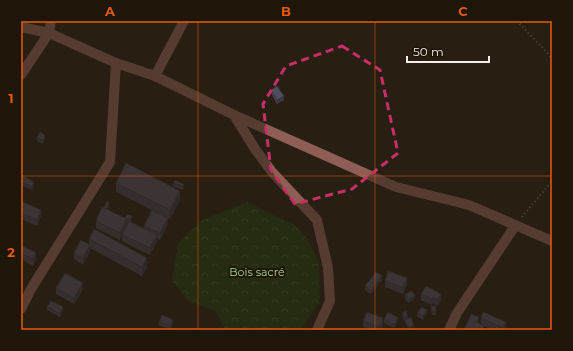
<svg xmlns="http://www.w3.org/2000/svg" width="573" height="351" viewBox="0 0 573 351" font-family="Montserrat,sans-serif">
  <defs>
    <pattern id="park-crowns" width="20" height="18" patternUnits="userSpaceOnUse"><rect width="20" height="18" fill="#223c11"/><path d="M2 6a3 3 0 1 1 6 0M12 15a3 3 0 1 1 6 0" fill="none" stroke="#435834"/></pattern>
  </defs>
  <rect width="100%" height="100%" fill="#281f13"/>
  <path fill="url(#park-crowns)" d="M247 202 296 226 308 240 319 262 320 302 300 330H226L215 311 188 301 172 281 178 244 202 220Z"/>
  <g fill="none" stroke-linecap="round" stroke-linejoin="round">
    <path stroke="#8e867c" stroke-width="2" stroke-dasharray="1 3" stroke-linecap="butt" d="M517 21 552 58
      M522 217 552 181"/>
    <path stroke="#8e5d56" stroke-width="10" d="M21 27 49 33 116 63 155 76 234 115 396 187 469 205 552 241
      M21 75 49 33 51 21
      M155 76 184 21
      M234 115 255 149 272 172 317 220 328 268 330 301 317 330
      M21 309 31 289 110 162 116 63
      M449 330 457 313 515 226"/>
  </g>
  <path fill="#474250" d="M271 90 284 100 277 104 271 93Z
    M37 138H45L43 144 37 141Z
    M21 180 34 185 32 190 21 185Z
    M116 183 180 200 170 219 168 218V224L160 240 157 238V241L150 255 122 241V235L128 223 127 222 120 240 96 228V221L104 208 109 206 107 210 125 218 132 220 131 222 144 229V226L152 210 116 192Z
    M173 183 184 188 183 190 173 186Z
    M21 201 41 216 37 226 21 219Z
    M89 239 147 267 142 276 90 248V251L83 265 74 259V253L89 244Z
    M21 245 36 259 33 266 21 259Z
    M382 280 371 294 365 290V286Z
    M385 281 407 284 403 294 385 287Z
    M426 286 441 300 438 306 433 303 432 305 421 300V294Z
    M56 288 83 289 74 304 56 294Z
    M405 295 415 298 409 303 405 299Z
    M431 306H436V315H432Z
    M47 307 63 310 60 317 47 310Z
    M402 313 408 318 414 329 411 330H409L405 323V320L404 321 402 316Z
    M417 313H427L422 320 417 316Z
    M481 318 506 328 505 330H493L484 326V330L479 324H481Z
    M384 319 398 321 394 328 384 323Z
    M363 321 383 325 381 330H371L363 327Z
    M159 322 173 323 170 330 159 325Z"/>
  <path fill="#393641" d="M284 96V100L277 104V100Z
    M45 135V138L43 144V141Z
    M34 182V185L32 190V187Z
    M180 191V200L170 219V210Z
    M109 203V206L105 214V210Z
    M41 210V216L37 226V220Z
    M168 218V224L160 240V233Z
    M127 219V225L120 240V233Z
    M157 235V241L150 255V248Z
    M90 245V251L83 265V258Z
    M36 253V259L33 266V259Z
    M147 258V267L142 276V267Z
    M382 276V280L371 294V291Z
    M407 278V284L403 294V288Z
    M83 283V289L74 304V298Z
    M441 294V300L438 306V300Z
    M415 295V298L409 303V300Z
    M433 297V303L432 305V299Z
    M63 307V310L60 317V314Z
    M427 310V313L422 320V317Z
    M408 316V319L404 321V317Z
    M479 317V323L477 329V322Z
    M383 318V325L381 330H380V327Z
    M398 318V321L394 328V325Z
    M173 320V323L170 330V326Z
    M506 322V328L505 330H503V328Z
    M414 325V329L411 330H409V328Z"/>
  <path fill="#524d5d" stroke="#393641" d="M277 86 284 96 277 100 271 90Z
    M40 132 45 135 43 141 37 138Z
    M126 163 180 191 170 210 116 183Z
    M23 176 34 182 32 187 21 182V180Z
    M175 180 184 184 183 187 173 183Z
    M21 201 41 210 37 220 21 213Z
    M107 201 109 203 106 209 104 208Z
    M102 207 127 219 120 233 96 221Z
    M152 210 168 218 160 233 144 226Z
    M127 214 132 216 130 220 125 218Z
    M129 221 157 235 150 248 122 235Z
    M94 229 147 258 142 267 89 239Z
    M81 240 90 245 83 258 74 253Z
    M21 245 36 253 33 259 21 253Z
    M388 271 407 278 403 288 385 281Z
    M376 272 382 276 371 291 365 286Z
    M65 273 83 283 74 298 56 288Z
    M426 286 441 294 438 300 433 297 432 299 421 294Z
    M411 291 415 295 409 300 405 295Z
    M51 301 63 307 60 314 47 307Z
    M431 306H436V311L432 312Z
    M422 307 427 310 422 317 417 313Z
    M406 311 408 316 404 317 402 313Z
    M367 312 383 318 380 327 363 321Z
    M388 312 398 318 394 325 384 319Z
    M483 312 506 322 503 328 481 318Z
    M471 314 479 317 477 322 484 326 482 330H464Z
    M162 315 173 320 170 326 159 322Z
    M411 317 414 325 409 328 405 320Z"/>
  <path d="M0 0H573V351H0ZM342 46 380 70 398 153 352 189 295 204 271 170 263 104 286 66Z" fill="#281f13" fill-opacity=".55" fill-rule="evenodd"/>
  <path fill="none" stroke="#c72d69" stroke-width="3" stroke-dasharray="8 5" stroke-linejoin="round" d="M342 46 380 70 398 153 352 189 295 204 271 170 263 104 286 66Z"/>
  <path fill="none" stroke="#e8590c" stroke-width="1" stroke-opacity="0.55" d="M198 21V330M375 21V330M21 176H552"/>
  <g text-anchor="middle" dominant-baseline="central" stroke-width="4" stroke-linejoin="round" paint-order="stroke">
    <g font-size="11" fill="#a6d88b" stroke="#1f160a">
      <text x="257" y="272">Bois sacré</text>
    </g>
  </g>
  <rect width="573" height="351" fill="none" stroke="#1f160a" stroke-width="44"/>
  <path d="M407 56v6h82v-6" fill="none" stroke="#f5eee6" stroke-width="2"/>
  <text x="413" y="56" font-size="12" fill="#f5eee6" stroke="#1f160a" stroke-width="3" paint-order="stroke">50 m</text>
  <rect x="22" y="22" width="529" height="307" fill="none" stroke="#e8590c" stroke-width="1.5"/>
  <g font-size="13" text-anchor="middle" font-weight="bold" fill="#e8590c">
    <text x="110" y="16">A</text>
    <text x="286" y="16">B</text>
    <text x="463" y="16">C</text>
    <text x="11" y="103">1</text>
    <text x="11" y="257">2</text>
  </g>
</svg>
